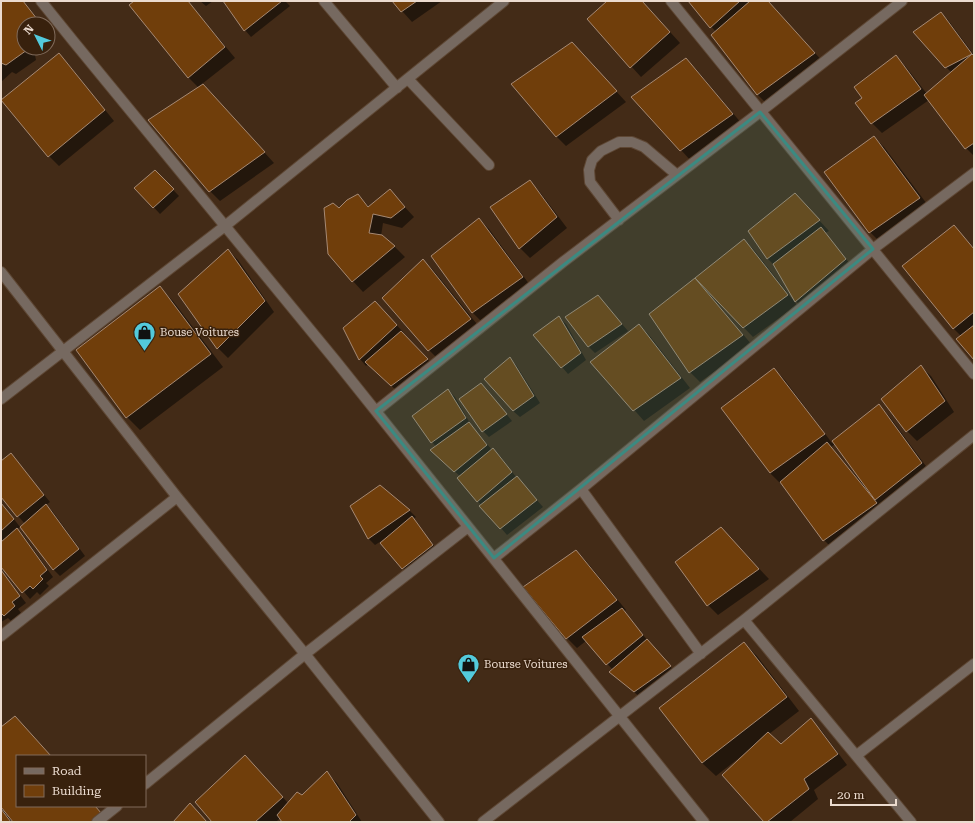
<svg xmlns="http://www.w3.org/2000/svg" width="975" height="823" viewBox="0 0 975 823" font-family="'Roboto Serif',serif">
  <rect width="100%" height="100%" fill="#432b17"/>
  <path fill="#0007" fill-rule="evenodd" d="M1 1H23L42 24H24V48H43L35 55 36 60 16 74 12 72 1 82Z
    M135 1H188L235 58 202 84 274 163 220 201 210 191 199 88 188 77Z
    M200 1H213L206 6Z
    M224 1H285L290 6 251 37 245 30Z
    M393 1H442L412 22Z
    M608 1H642L680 43 641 77 588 19Z
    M689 1H768L825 64 768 105 758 95 712 35 716 32Z
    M941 14 948 20 974 55V156L966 148 929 100 882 133 872 123 864 98 896 57 906 67 927 94 952 73 946 67Z
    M48 32 54 39 48 44Z
    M582 54 626 102 566 146 556 136Z
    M59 55 69 65 114 121 59 166 49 156 3 100Z
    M686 59 696 69 742 124 691 161 633 97Z
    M874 137 884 147 930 208 880 242 870 232Z
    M155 171 179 196 160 214 136 188Z
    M529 181 539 191 567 228 530 258 520 248Z
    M390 191 414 217 402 228 383 223 381 236 395 247 405 257 363 292 328 254 339 209 358 195 369 207Z
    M804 204 829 231 825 233 855 270 806 311 796 301 776 267 768 259 749 232Z
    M479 219 489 229 532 288 483 323 473 313 432 257Z
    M954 226 974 248V358L961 336 953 328Z
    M744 240 754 250 797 305 753 337 710 293 709 294 752 345 700 382 690 372 650 314Z
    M228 250 238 260 274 312 228 358 218 348Z
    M423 261 433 270 481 329 439 360 429 350Z
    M160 288 173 301 223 367 140 430 127 417 78 351Z
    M598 296 628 331 595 353 589 347 566 317Z
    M382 309 403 332 402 333 434 366 398 392 368 364 366 366 360 359Z
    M559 317 566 324 586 360 568 374 562 367Z
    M639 325 649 335 690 388 644 421 592 362Z
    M510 359 516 365 540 403 520 417 513 411Z
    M921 367 931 376 954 412 917 441 907 431 882 399Z
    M774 369 784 379 832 443 879 406 889 416 931 473 884 510 886 513 834 550 824 540 782 482 780 483 770 473ZM835 444 862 481 861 482 831 447Z
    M448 390 455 397 471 425 492 450 493 449 500 456 516 477 523 484 543 507 507 535 458 478 460 476 438 457 436 447 414 416Z
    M488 391 512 421 489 437 483 431Z
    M11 454 50 502 46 505 53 512 85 556 60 576 54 570 21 527 25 524 1 496V463Z
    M1 502 20 527 17 529 23 535 53 577 46 583 49 586 40 595 37 592 30 599 1 565Z
    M409 510 416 517 413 519 439 552 409 575 381 543 386 539V538L375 545 368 538Z
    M731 539 769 579 718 615 708 605Z
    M576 551 586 561 626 610 624 612 648 641 676 673 641 698 610 672 613 670 586 641 577 648 567 638Z
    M1 570 26 603 18 609 21 613 12 622 8 618 1 622Z
    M744 643 757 656 799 711 769 734 781 745 811 720 821 730 847 765 814 790 818 799 790 822H765L744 754 716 776 702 763Z
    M15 717 51 756H17V806H95L109 822H1V728Z
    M245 756 288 803 302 796 327 773 337 783 362 822H283L280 818 276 822H213Z"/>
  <path fill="#703e0b" stroke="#a68973" d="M1 1H23L41 24H24V48H26L27 50 6 65 1 63Z
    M134 1H188L225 47 188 78 129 5Z
    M223 1H282L244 31Z
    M392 1H417L401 12Z
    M607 1H642L670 32 630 68 587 19Z
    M688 1H740L710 28Z
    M750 1H768L815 53 757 95 711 35Z
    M941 12 972 54 945 68 913 32Z
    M572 42 617 91 556 137 511 84Z
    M59 53 105 110 48 157 1 100Z
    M972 54 974 56V143L965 149 924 95Z
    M896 55 921 89 871 124 855 103 862 98 854 87Z
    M686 58 733 114 680 151 631 97Z
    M203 84 265 152 209 192 148 120Z
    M874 136 920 198 869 233 824 172Z
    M155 170 174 189 153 208 134 188Z
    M530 180 557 217 519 249 490 207Z
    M390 189 405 207 391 218 373 214 369 233 382 235 395 246 352 282 328 254 324 208 333 203 339 208 347 200 358 194 368 207Z
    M795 193 820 220 767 259 748 231Z
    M479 218 523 277 472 313 431 256Z
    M954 225 974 249V312L953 329 902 266Z
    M821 227 846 259 795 302 773 264Z
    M744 239 788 295 743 328 695 278Z
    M228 249 265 301 217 349 178 294Z
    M423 259 471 319 428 351 382 298Z
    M695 278 743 335 689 373 649 314Z
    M160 286 211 354 126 418 76 350Z
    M598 295 622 324 588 347 565 317Z
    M375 301 397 325 359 360 343 328Z
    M559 316 581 353 561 368 533 335Z
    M639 324 681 378 633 411 590 362Z
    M974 325V360L956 339Z
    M401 331 428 359 391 386 365 362Z
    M510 357 534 396 513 411 484 379Z
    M921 365 945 401 906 432 881 399Z
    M774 368 825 434 770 473 721 408Z
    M481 383 507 414 482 432 459 399Z
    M448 389 466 418 431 443 412 416Z
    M879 404 922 463 875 500 832 441Z
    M469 422 487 445 454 472 430 450Z
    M827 442 877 503 823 541 780 482Z
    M493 448 512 472 477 502 457 478Z
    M11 453 44 495 17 517 1 497V461Z
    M517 476 537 500 500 529 479 506Z
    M380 485 410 510 368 539 350 506Z
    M1 503 14 519 1 531Z
    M46 504 79 549 53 570 20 527Z
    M412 516 433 545 402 569 380 543Z
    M721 527 759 569 707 606 675 562Z
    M17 528 47 570 40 576 43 579 33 589 30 586 22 593 1 567V542Z
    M576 550 617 600 566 639 523 587Z
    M1 570 20 596 12 602 15 606 4 616 1 613Z
    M622 608 643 635 606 665 582 637Z
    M647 639 671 666 634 692 609 672Z
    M744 642 787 697 702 763 659 708Z
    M15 716 51 756H17V806H95L102 814 92 822H13L1 807V727Z
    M811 718 838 754 804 779 809 789 767 822H764L722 775 768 732 781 744Z
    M245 755 283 797 255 822H212L195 802Z
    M327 771 356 815 349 822H282L277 815 297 792 302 795Z
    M190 803 207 822H173Z
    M1 809 11 822H1Z"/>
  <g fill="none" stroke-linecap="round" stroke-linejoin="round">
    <defs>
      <path id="minor" d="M41 1 74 42 335 360 704 822
        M324 1 397 88
        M671 1 974 374
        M408 79 489 165
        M619 220 590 182 589 170 592 160 601 151 619 142H632L644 147 677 175
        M1 272 177 497 305 654 439 822
        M1 399 225 226 504 1
        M376 411 563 262 760 112 902 1
        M581 489 701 654
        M494 558 581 489 873 249 974 173
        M744 620 911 822
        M1 636 177 497
        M857 755 974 664
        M145 784 305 654 468 527
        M97 822 117 806
        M483 822 744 620 974 435"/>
    </defs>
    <use href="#minor" stroke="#5e4734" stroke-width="12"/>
    <use href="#minor" stroke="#766960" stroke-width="10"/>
  </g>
  <path fill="#3b8a81" fill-opacity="0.2" stroke="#3b8a81" stroke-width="3" stroke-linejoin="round" d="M760 112 873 249 494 558 376 411Z"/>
  <defs>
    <symbol id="shop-pin" viewBox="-11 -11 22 30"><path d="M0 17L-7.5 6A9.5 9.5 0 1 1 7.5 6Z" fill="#53cadc" stroke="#38210d"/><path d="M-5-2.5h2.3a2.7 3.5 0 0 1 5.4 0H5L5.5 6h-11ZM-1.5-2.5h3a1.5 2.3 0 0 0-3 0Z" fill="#111"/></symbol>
  </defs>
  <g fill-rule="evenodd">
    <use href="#shop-pin" x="132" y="320" width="25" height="34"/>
    <use href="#shop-pin" x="456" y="652" width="25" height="34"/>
  </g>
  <g text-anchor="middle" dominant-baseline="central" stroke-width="3" stroke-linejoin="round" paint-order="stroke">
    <g font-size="11" fill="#ebdbcf" stroke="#38210d" text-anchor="start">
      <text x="160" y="332">Bouse Voitures</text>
      <text x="484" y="664">Bourse Voitures</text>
    </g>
  </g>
  <rect width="975" height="823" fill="none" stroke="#ebdbcf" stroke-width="4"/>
  <rect x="16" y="755" width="130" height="52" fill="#38210d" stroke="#806b5b"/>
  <rect x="24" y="768" width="20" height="6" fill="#766960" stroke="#806b5b"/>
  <text x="52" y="775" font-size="12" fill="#ebdbcf">Road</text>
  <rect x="24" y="785" width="20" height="12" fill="#703e0b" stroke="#806b5b"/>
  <text x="52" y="795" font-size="12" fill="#ebdbcf">Building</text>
  <g transform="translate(36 36) rotate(312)"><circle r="19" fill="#38210d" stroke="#806b5b"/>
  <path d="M0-3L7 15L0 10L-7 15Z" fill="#53cadc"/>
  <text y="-6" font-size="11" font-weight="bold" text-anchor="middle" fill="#ebdbcf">N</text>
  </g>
  <path d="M831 799v6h65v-6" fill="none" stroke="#ebdbcf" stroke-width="2"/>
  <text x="837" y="799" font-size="12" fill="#ebdbcf" stroke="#38210d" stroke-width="3" paint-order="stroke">20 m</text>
</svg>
